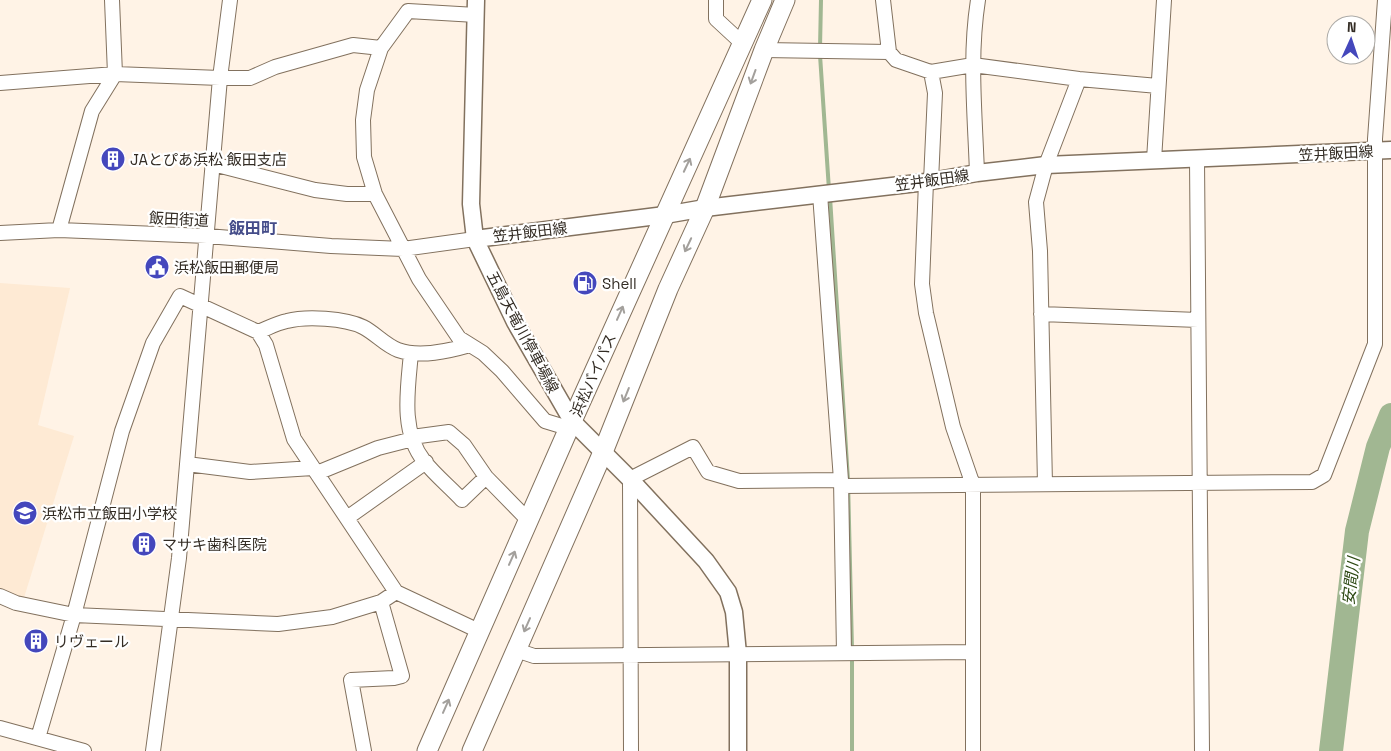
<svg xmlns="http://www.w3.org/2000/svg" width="1391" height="751" viewBox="0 0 1391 751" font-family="'Space Grotesk','Noto Sans JP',sans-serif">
  <rect width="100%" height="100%" fill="#fff3e6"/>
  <path fill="#feead4" d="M0 283 70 288 38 425 74 436 23 601 0 589Z"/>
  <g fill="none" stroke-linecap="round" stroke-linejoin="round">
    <path stroke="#a1b792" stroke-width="4" d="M820 48 821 0
      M820 55 829 190
      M830 197 848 480 852 649
      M852 656V751"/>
    <path stroke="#a1b792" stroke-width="24" d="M1331 751 1357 531 1378 447 1391 415"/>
    <defs>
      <path id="minor" d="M716 0V19L743 44
        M883 0 889 52
        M476 15 408 11 381 48 367 90 363 120 364 157 375 194 419 279 459 338 483 353 502 371 545 421 568 428
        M764 50 889 52 896 60 931 72 973 65 1079 79 1158 86
        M931 72 935 93 931 181
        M0 83 115 74 220 78H250L275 67 353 45 381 48
        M1154 160 1164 0
        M1197 160 1202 751
        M213 164 315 190 347 194H375
        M977 173C975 115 969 57 978 0
        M926 182 922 284 926 313 953 427 973 485V751
        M820 194 841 480 844 653
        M59 230 92 111 115 74 112 0
        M0 233 59 230 207 236 331 246 403 249 475 239
        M1041 314 1198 320
        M258 332C268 328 277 323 287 321 306 316 345 318 363 327 375 333 385 345 398 350 420 358 449 351 470 345
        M411 353C408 388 400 431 424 461 435 475 450 487 462 500L486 477
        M412 437 449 432 464 445 486 477 528 520
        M187 464 250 472 313 468
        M317 473 378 448 413 439
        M1045 484 1040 251 1036 202 1046 165 1079 79
        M841 486 1312 482 1324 475 1375 344V139L1385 0
        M347 518 426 462
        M0 596 16 603 74 615 278 624 332 617 381 602 396 592
        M516 650 534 656 972 652
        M0 728 84 751
        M38 738 74 615 122 431 153 343 180 296 258 332 266 345 294 439 396 592 479 631
        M153 751 179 558 220 78 230 0
        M364 751 351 680 394 678 402 676 381 602
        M631 751 630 479 693 447 708 472 739 481 841 480"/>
      <path id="major" d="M476 0 471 204 475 239 515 322 572 421 630 479 706 561 728 592 734 612 738 654V751
        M475 239 665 215 705 208 926 182 977 173 1046 165 1391 150"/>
      <path id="highway" d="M427 751 572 421 762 0
        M472 751 603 452 668 289 705 208 764 50 785 0"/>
    </defs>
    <use href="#minor" stroke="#82715e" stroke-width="16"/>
    <use href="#major" stroke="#82715e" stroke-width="19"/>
    <use href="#highway" stroke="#82715e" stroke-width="21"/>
    <use href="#minor" stroke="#fff" stroke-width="14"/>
    <use href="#major" stroke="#fff" stroke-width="16"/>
    <use href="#highway" stroke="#fff" stroke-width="19"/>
  </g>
  <defs><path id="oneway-shaft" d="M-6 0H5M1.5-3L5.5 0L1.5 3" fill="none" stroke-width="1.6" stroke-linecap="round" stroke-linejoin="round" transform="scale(1.25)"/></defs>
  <g stroke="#a3a09c">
    <use href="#oneway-shaft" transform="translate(753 77) rotate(110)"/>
    <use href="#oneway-shaft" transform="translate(687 165) rotate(-65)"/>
    <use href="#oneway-shaft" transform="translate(688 245) rotate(115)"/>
    <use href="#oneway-shaft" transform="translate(620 313) rotate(-66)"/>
    <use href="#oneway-shaft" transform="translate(626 395) rotate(112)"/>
    <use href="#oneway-shaft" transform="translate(512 558) rotate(-66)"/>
    <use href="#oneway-shaft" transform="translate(527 625) rotate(114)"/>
    <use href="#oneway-shaft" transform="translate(446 706) rotate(-66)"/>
  </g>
  <defs>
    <symbol id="building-disc" viewBox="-11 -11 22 22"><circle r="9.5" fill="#4447bc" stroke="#fff"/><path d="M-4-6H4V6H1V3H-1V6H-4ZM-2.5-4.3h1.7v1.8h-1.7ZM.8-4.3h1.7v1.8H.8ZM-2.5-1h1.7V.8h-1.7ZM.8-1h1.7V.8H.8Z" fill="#fff"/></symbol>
    <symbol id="civic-disc" viewBox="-11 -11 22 22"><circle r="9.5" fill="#4447bc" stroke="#fff"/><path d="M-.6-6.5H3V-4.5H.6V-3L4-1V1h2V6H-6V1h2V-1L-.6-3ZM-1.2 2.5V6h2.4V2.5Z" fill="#fff"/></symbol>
    <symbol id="fuel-disc" viewBox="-11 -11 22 22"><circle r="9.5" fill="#4447bc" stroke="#fff"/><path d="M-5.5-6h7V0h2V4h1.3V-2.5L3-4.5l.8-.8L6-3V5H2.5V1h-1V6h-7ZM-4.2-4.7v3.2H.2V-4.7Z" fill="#fff"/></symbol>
    <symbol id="school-disc" viewBox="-11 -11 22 22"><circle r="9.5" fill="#4447bc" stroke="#fff"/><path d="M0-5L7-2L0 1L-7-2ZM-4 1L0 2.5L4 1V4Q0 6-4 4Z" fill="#fff"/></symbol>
  </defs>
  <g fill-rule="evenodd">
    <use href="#building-disc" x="99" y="145" width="28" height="28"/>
    <use href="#civic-disc" x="143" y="253" width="28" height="28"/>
    <use href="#fuel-disc" x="571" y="269" width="28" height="28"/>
    <use href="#school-disc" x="11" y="499" width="28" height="28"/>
    <use href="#building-disc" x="130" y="530" width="28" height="28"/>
    <use href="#building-disc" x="22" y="627" width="28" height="28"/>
  </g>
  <g text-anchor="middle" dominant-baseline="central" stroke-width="4.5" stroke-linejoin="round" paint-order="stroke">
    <g font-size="15" fill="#332c24" stroke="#fff">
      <text transform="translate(1336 153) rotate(-3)">笠井飯田線</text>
      <text transform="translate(932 180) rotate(-8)">笠井飯田線</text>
      <text transform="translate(179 219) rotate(3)">飯田街道</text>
      <text transform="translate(530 232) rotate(-7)">笠井飯田線</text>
      <text transform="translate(523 332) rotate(62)">五島天竜川停車場線</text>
      <text transform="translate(593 375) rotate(-66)">浜松バイパス</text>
    </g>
    <g font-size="15" fill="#332c24" stroke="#fff" text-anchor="start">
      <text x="130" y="159">JAとぴあ浜松 飯田支店</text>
      <text x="174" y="267">浜松飯田郵便局</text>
      <text x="602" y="283">Shell</text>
      <text x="42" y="513">浜松市立飯田小学校</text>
      <text x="162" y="544">マサキ歯科医院</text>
      <text x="54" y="641">リヴェール</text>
    </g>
    <g font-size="16" font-weight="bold" fill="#444c89" stroke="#fff">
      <text x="253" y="228">飯田町</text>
    </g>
    <g font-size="16" font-style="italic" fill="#2d4913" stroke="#fff">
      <text transform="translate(1351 581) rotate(-83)">安間川</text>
    </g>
  </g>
  <g transform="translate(1351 40) rotate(3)"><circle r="24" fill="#ffffff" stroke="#adaba7"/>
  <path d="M0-4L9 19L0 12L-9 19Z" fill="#4447bc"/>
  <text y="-8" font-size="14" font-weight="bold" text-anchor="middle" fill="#332c24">N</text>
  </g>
</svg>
